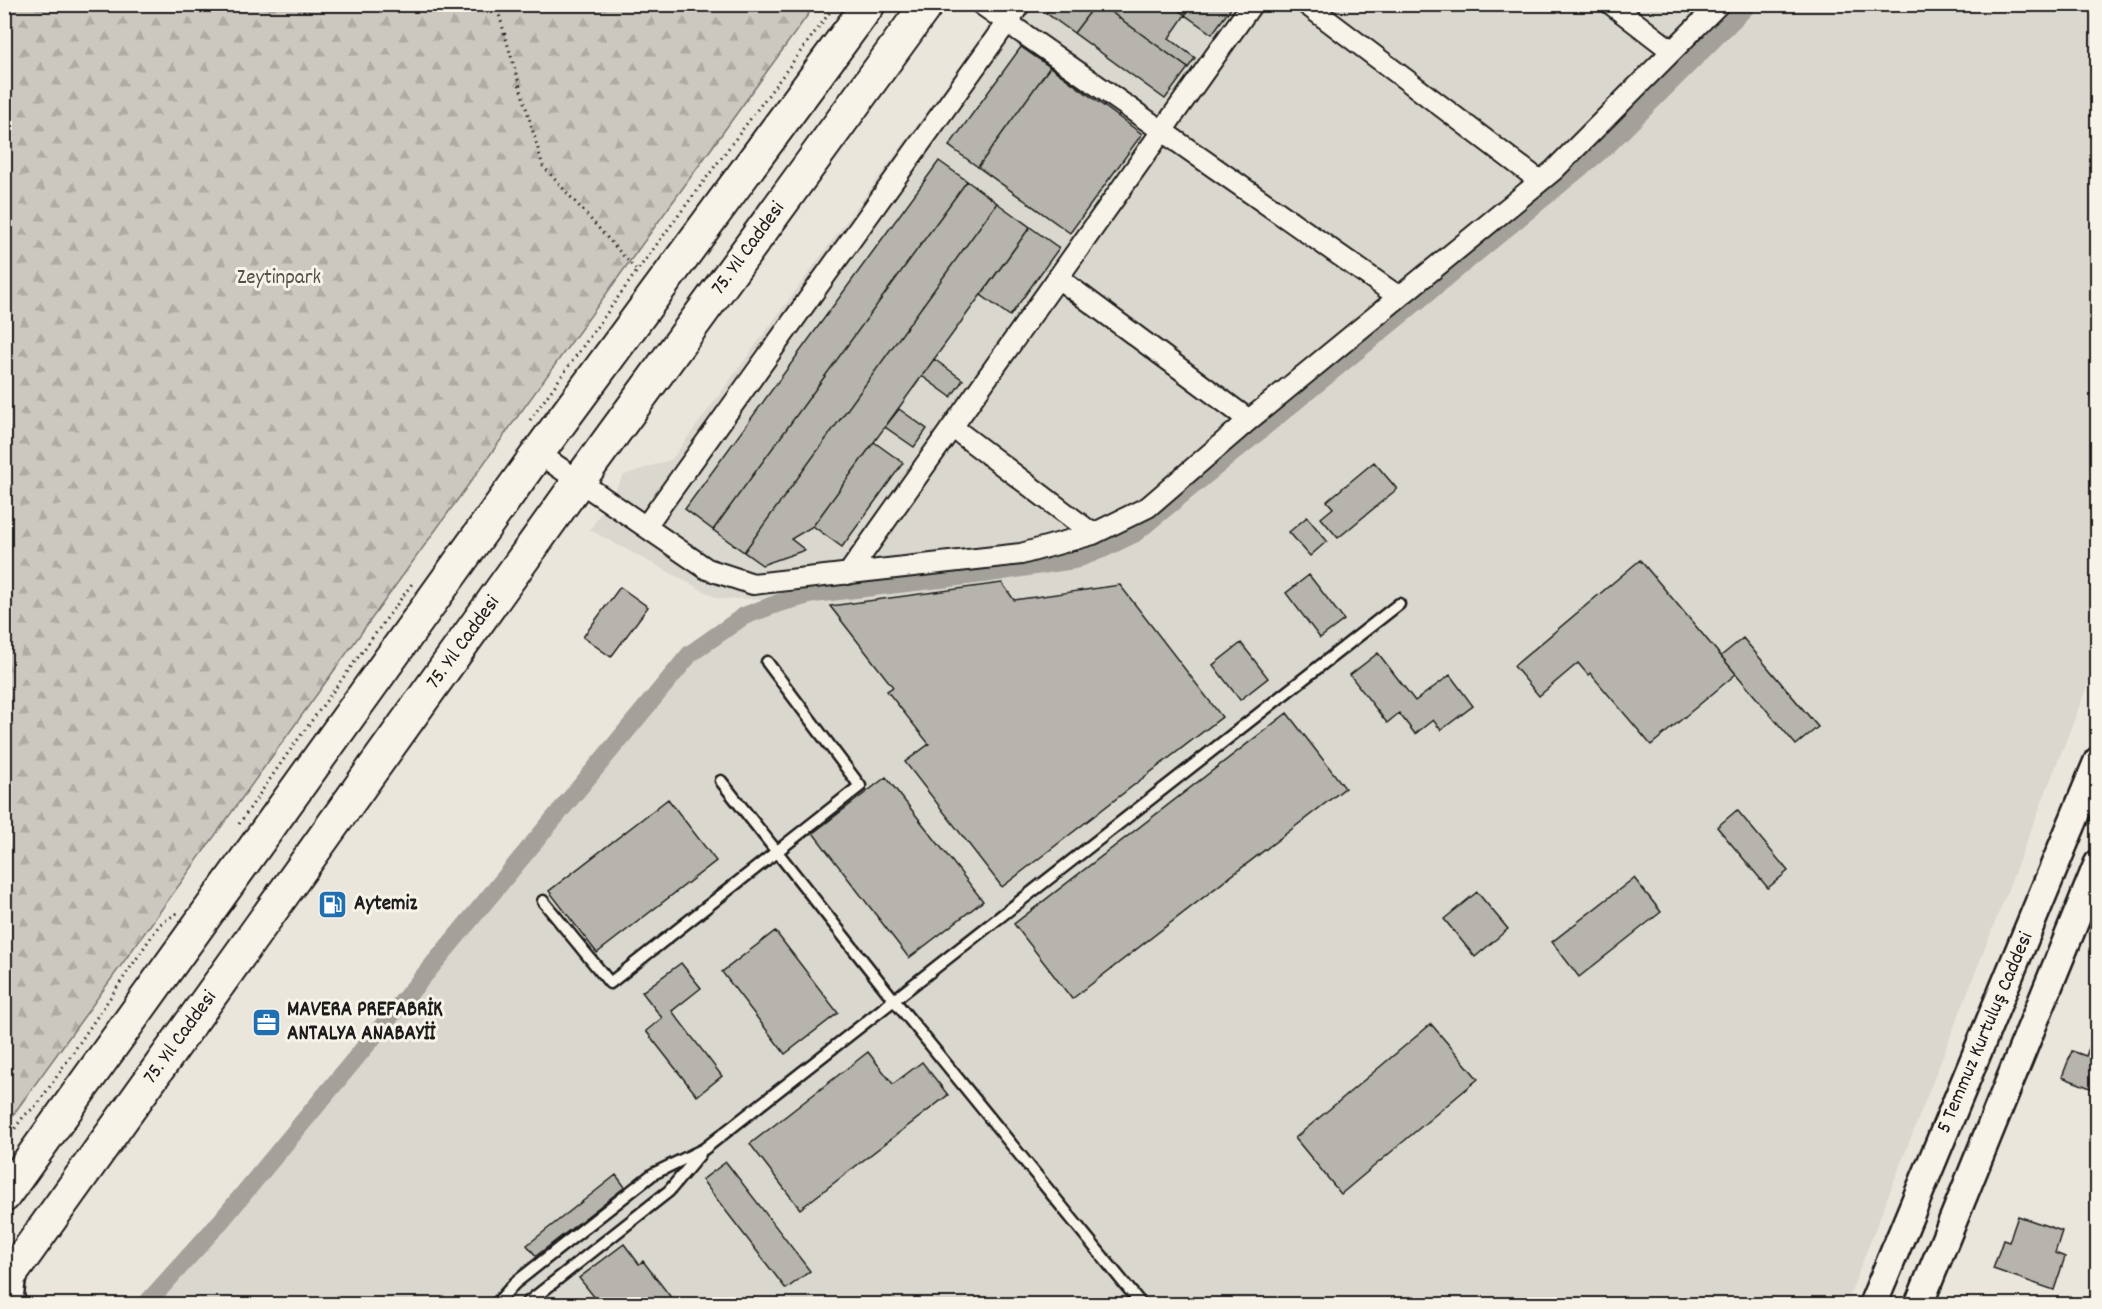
<svg xmlns="http://www.w3.org/2000/svg" width="2102" height="1309" viewBox="0 0 2102 1309" font-family="Dekko,sans-serif">
  <defs>
    <pattern id="forest-firs" width="22" height="20" patternUnits="userSpaceOnUse" patternTransform="scale(1.5)"><rect width="22" height="20" fill="#ccc8c0"/><path d="M5 1l3.5 6h-7zM16 11l3.5 6h-7z" fill="#afaba4"/></pattern>
  </defs>
  <rect width="100%" height="100%" fill="#eae6dc"/>
  <filter id="ink" filterUnits="userSpaceOnUse"><feTurbulence type="fractalNoise" baseFrequency=".0167" numOctaves="2"/><feDisplacementMap in="SourceGraphic" scale="12" xChannelSelector="R" yChannelSelector="G"/><feConvolveMatrix kernelMatrix="1 2 1 2 8 2 1 2 1" color-interpolation-filters="sRGB"/></filter>
  <g filter="url(#ink)">
    <path fill="#dad7ce" d="M1003 5H2097V661L1846 1304H148L714 633 774 599H719L590 530 624 475 672 459 962 64Z"/>
    <path fill="url(#forest-firs)" stroke="#74726e" stroke-width="1.5" d="M5 4 815 5 5 1126 4 5Z"/>
    <g fill="none" stroke-linecap="round" stroke-linejoin="round">
      <path stroke="#a3a19a" stroke-width="18" d="M146 1304 221 1221 690 654 744 616 779 603 813 594 983 574 1074 560 1105 548 1134 534 1608 145 1749 4"/>
    </g>
    <path fill="#b6b4ac" stroke="#1c1c1c" stroke-width="1.5" d="M1052 4H1096L1074 33 1046 13Z
      M1096 4H1100L1188 68 1165 99 1074 33Z
      M1100 4H1171L1185 15 1169 38 1195 58 1188 68Z
      M1171 4H1193L1185 15Z
      M1193 4 1209 6 1211 4H1234L1212 34 1185 15Z
      M1021 47 1050 67 978 167 949 146Z
      M1050 67 1142 134 1070 233 978 167Z
      M939 161 967 181 713 530 685 509Z
      M967 181 997 203 744 552 713 530Z
      M997 203 1030 227 813 526 791 539 805 550 762 565 744 552Z
      M1030 227 1059 248 1010 316 981 295Z
      M934 359 963 380 951 397 922 376Z
      M899 409 927 429 914 447 885 427Z
      M874 442 903 463 842 547 813 526Z
      M1374 462 1397 489 1338 538 1321 518 1333 508 1327 501Z
      M1307 517 1327 541 1310 556 1289 532Z
      M1640 560 1736 674 1651 745 1590 673 1588 675 1578 663 1539 696 1514 666Z
      M1309 575 1344 620 1320 638 1286 593Z
      M1002 583 1014 600 1120 585 1222 717 1002 887 905 762 929 744 887 691 893 687 830 606Z
      M620 587 648 607 611 657 583 637Z
      M1743 638 1818 727 1796 745 1721 656Z
      M1241 643 1268 678 1240 700 1213 665Z
      M1378 653 1415 701 1450 675 1473 706 1441 730 1433 720 1415 734 1399 713 1387 723 1350 675Z
      M1287 713 1345 788 1072 999 1014 924Z
      M886 777 983 901 909 958 813 833Z
      M668 799 716 861 597 953 549 891Z
      M1737 810 1788 871 1768 888 1717 827Z
      M1634 878 1661 912 1579 977 1552 942Z
      M1477 892 1508 929 1475 957 1444 919Z
      M775 931 838 1013 785 1054 722 972Z
      M681 963 701 988 672 1011 722 1076 697 1096 646 1031 662 1018 642 992Z
      M1431 1024 1478 1079 1341 1194 1295 1138Z
      M2098 1024V1091L2062 1077 2072 1051 2086 1056Z
      M868 1052 893 1084 922 1062 948 1095 800 1209 750 1144Z
      M726 1162 810 1271 786 1289 702 1180Z
      M616 1175 625 1187 536 1256 527 1245Z
      M2018 1216 2062 1231 2055 1253 2065 1257 2054 1290 1993 1269 2003 1240 2009 1242Z
      M624 1244 639 1264 643 1261 676 1304H600L579 1278Z"/>
    <g fill="none" stroke-linecap="round" stroke-linejoin="round">
      <defs>
        <path id="lane" d="M721 781 894 1000 1141 1304
          M543 901 610 983 860 786 767 662
          M20 1278 18 1295 21 1304
          M496 1304 515 1283 653 1174 704 1149 1399 604
          M526 1304 669 1191 700 1154"/>
        <path id="street" d="M981 4 1399 297
          M1306 4 1540 181
          M1611 4 1672 51
          M1058 278 1249 420
          M952 427 1093 534
          M538 453 707 569 753 584 1021 554 1093 534 1148 507 1249 420 1554 170 1719 4
          M646 526 1020 4
          M848 574 1252 4"/>
        <path id="secondary" d="M1873 1304 2098 761
          M1919 1304 2098 864"/>
        <path id="primary" d="M4 1196 538 453 869 4
          M4 1284 579 481 927 4"/>
      </defs>
      <use href="#lane" stroke="#1c1c1c" stroke-width="15"/>
      <use href="#street" stroke="#1c1c1c" stroke-width="24"/>
      <use href="#secondary" stroke="#1c1c1c" stroke-width="32"/>
      <use href="#primary" stroke="#1c1c1c" stroke-width="36"/>
      <path stroke="#1c1c1c" stroke-width="3" stroke-dasharray="1.5 4.5" stroke-linecap="butt" d="M496 4 543 166 637 271
        M530 420 637 271 836 4
        M239 824 288 753 414 581
        M4 1143 24 1116 38 1104 160 924 177 913"/>
      <use href="#lane" stroke="#f7f3e8" stroke-width="10"/>
      <use href="#street" stroke="#f7f3e8" stroke-width="20"/>
      <use href="#secondary" stroke="#f7f3e8" stroke-width="27"/>
      <use href="#primary" stroke="#f7f3e8" stroke-width="32"/>
    </g>
  </g>
  <defs>
    <symbol id="fuel-square" viewBox="-11 -11 22 22"><rect x="-9" y="-9" width="18" height="18" rx="4" fill="#1f6fb2" stroke="#f7f3e8"/><path d="M-5.5-6h7V0h2V4h1.3V-2.5L3-4.5l.8-.8L6-3V5H2.5V1h-1V6h-7ZM-4.2-4.7v3.2H.2V-4.7Z" fill="#fff"/></symbol>
    <symbol id="office-square" viewBox="-11 -11 22 22"><rect x="-9" y="-9" width="18" height="18" rx="4" fill="#1f6fb2" stroke="#f7f3e8"/><path d="M-6-3h4V-5.5h4V-3h4V5H-6ZM-1-4.5V-3h2v-1.5ZM-6 0V1H6V0Z" fill="#fff"/></symbol>
  </defs>
  <g fill-rule="evenodd">
    <use href="#fuel-square" x="316" y="888" width="33" height="33"/>
    <use href="#office-square" x="250" y="1006" width="33" height="33"/>
  </g>
  <g text-anchor="middle" dominant-baseline="central" stroke-width="6" stroke-linejoin="round" paint-order="stroke">
    <g font-size="21" fill="#1c1c1c" stroke="#f7f3e8">
      <text transform="translate(749 249) rotate(-54)">75. Yıl Caddesi</text>
      <text transform="translate(464 643) rotate(-54)">75. Yıl Caddesi</text>
      <text transform="translate(1986 1033) rotate(-67)">5 Temmuz Kurtuluş Caddesi</text>
      <text transform="translate(181 1038) rotate(-54)">75. Yıl Caddesi</text>
    </g>
    <g font-size="21" fill="#51504d" stroke="#f7f3e8">
      <text x="279" y="279">Zeytinpark</text>
    </g>
    <g font-size="21" font-weight="bold" fill="#1c1c1c" stroke="#f7f3e8" text-anchor="start">
      <text x="354" y="905">Aytemiz</text>
      <text x="287" y="1011">MAVERA PREFABRİK<tspan x="287" dy="24">ANTALYA ANABAYİİ</tspan></text>
    </g>
  </g>
  <rect width="2102" height="1309" fill="none" stroke="#f7f3e8" stroke-width="24"/>
  <rect x="12" y="12" width="2078" height="1285" fill="none" stroke="#1c1c1c" stroke-width="2" filter="url(#ink)"/>
</svg>
